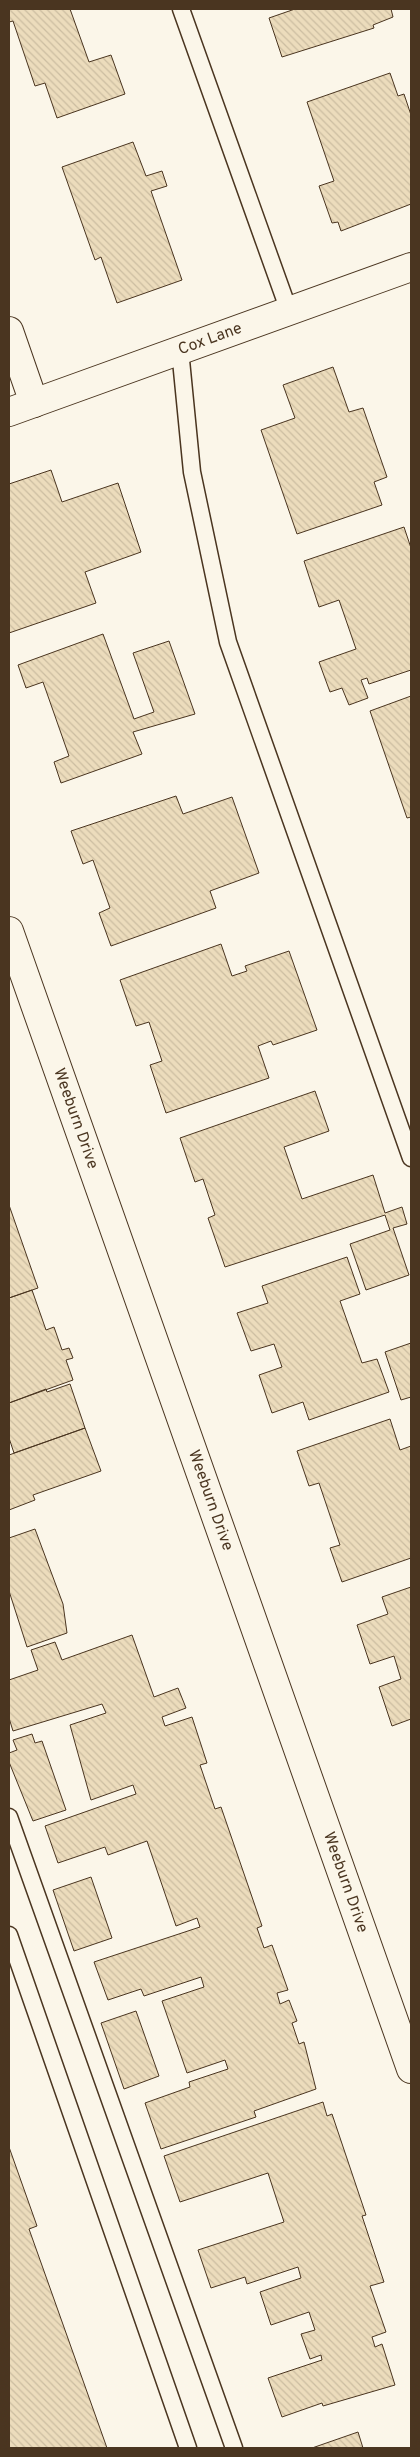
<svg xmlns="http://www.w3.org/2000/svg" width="420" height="2457" viewBox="0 0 420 2457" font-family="Overpass,sans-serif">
  <defs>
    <pattern id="building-back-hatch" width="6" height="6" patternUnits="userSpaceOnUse" patternTransform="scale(1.25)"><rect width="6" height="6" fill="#ecdcbc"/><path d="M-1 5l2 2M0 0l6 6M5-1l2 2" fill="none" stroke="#ccbda1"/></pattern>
  </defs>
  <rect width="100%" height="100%" fill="#fbf6e9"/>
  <path fill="url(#building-back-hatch)" stroke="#4a3520" d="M9 9H70L89 62 111 55 125 94 57 118 45 83 35 86 13 21 9 22Z
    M295 9H391L393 17 373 25 374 28 282 57 269 18Z
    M390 73 398 96 404 94 411 115V204L341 231 338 222 332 223 319 186 334 181 307 102Z
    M133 142 146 176 162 171 167 186 151 191 182 280 117 303 101 257 95 260 62 167Z
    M333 367 349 412 363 408 387 477 374 482 382 505 297 534 261 430 295 418 283 385Z
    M51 470 62 502 118 483 141 552 85 572 96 603 9 633V484Z
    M404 527 411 548V670L369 684 367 678 361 680 368 698 349 705 342 688 330 692 319 662 356 649 339 600 319 607 304 561Z
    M103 634 134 719 154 712 133 653 169 641 195 714 133 732 142 754 61 783 54 762 69 756 43 682 26 688 18 665Z
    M411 696V817L407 818 370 711Z
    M176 796 183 814 232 797 259 873 210 891 216 908 111 946 99 913 110 908 93 860 83 864 71 831Z
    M221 944 232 976 247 971 245 966 289 951 317 1030 273 1045 271 1041 258 1046 269 1078 166 1113 150 1065 162 1061 149 1022 136 1026 120 980Z
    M315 1091 329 1131 284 1147 302 1199 373 1175 385 1213 402 1207 407 1224 393 1228 409 1275 366 1290 350 1244 390 1230 385 1215 225 1267 208 1218 215 1215 203 1179 195 1182 180 1138Z
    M9 1205 38 1288 9 1298Z
    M347 1257 360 1294 340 1301 362 1363 377 1359 389 1392 309 1420 303 1402 272 1413 259 1375 282 1367 274 1344 251 1351 237 1313 268 1303 262 1286Z
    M32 1290 46 1330 54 1327 62 1350 69 1348 73 1358 66 1360 73 1380 9 1403V1298Z
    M411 1343V1397L401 1400 385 1352Z
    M70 1384 85 1428 14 1453 9 1438V1403L46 1389 47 1392Z
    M390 1419 400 1450 411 1446V1558L342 1582 330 1548 340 1545 319 1483 309 1486 297 1451Z
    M85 1428 101 1471 33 1495 35 1500 9 1510V1455Z
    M35 1529 63 1604 67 1633 27 1647 9 1591V1538Z
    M411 1587V1719L392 1726 379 1687 401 1679 394 1656 370 1664 357 1625 388 1614 382 1597Z
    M132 1635 154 1697 178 1688 186 1708 162 1717 165 1726 192 1717 207 1763 200 1765 215 1809 221 1807 262 1926 257 1928 264 1948 272 1945 288 1990 277 1993 280 2004 289 2000 297 2021 292 2023 299 2044 304 2042 316 2089 254 2111 256 2117 161 2149 145 2103 190 2087 189 2082 228 2069 225 2060 187 2073 162 2001 204 1987 201 1977 144 1996 141 1989 108 2000 94 1962 200 1927 197 1918 176 1926 147 1841 108 1855 105 1847 58 1863 45 1826 136 1794 133 1785 91 1800 70 1725 106 1713 102 1704 13 1731 9 1718V1680L38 1670 31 1650 55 1642 62 1660Z
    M32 1734 35 1743 42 1741 66 1810 33 1821 9 1762V1753L17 1750 13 1740Z
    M91 1877 112 1938 74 1951 53 1890Z
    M136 2011 159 2076 124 2089 101 2023Z
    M323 2102 327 2116 332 2114 366 2215 362 2216 384 2282 370 2286 386 2332 372 2337 375 2347 382 2344 395 2385 323 2406 322 2403 282 2417 268 2378 322 2360 321 2355 310 2359 301 2334 315 2330 309 2312 271 2325 260 2292 301 2278 298 2267 247 2284 245 2277 211 2288 198 2250 284 2222 268 2173 180 2202 164 2156Z
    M9 2147 37 2226 29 2229 107 2448H9Z
    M358 2432 363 2448H312Z"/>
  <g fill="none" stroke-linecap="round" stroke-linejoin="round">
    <defs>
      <path id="service" d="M181 9 289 311
        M180 350 192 472 228 642 411 1158
        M9 1817 234 2448
        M9 1935 188 2448"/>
      <g id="minor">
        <path d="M9 331 34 403"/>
        <path id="s1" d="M9 931 411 2069"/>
      </g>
      <g id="tertiary">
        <path id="s2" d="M9 412 411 267"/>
      </g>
    </defs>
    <use href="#service" stroke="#4a3520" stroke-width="19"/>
    <use href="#minor" stroke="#4a3520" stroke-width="30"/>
    <use href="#tertiary" stroke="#4a3520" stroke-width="30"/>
    <use href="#service" stroke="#fbf6e9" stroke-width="16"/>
    <use href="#minor" stroke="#fbf6e9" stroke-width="28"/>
    <use href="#tertiary" stroke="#fbf6e9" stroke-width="28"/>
  </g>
  <g text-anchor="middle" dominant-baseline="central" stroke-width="4" stroke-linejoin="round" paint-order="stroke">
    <g font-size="16" fill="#4a3520" stroke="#fbf6e9">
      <text stroke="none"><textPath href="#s2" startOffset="214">Cox Lane</textPath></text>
      <text stroke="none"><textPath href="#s1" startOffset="199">Weeburn Drive</textPath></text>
      <text stroke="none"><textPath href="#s1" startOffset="604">Weeburn Drive</textPath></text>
      <text stroke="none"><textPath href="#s1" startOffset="1009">Weeburn Drive</textPath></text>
    </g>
  </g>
  <rect width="420" height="2457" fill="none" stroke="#4a3520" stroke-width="20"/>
</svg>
